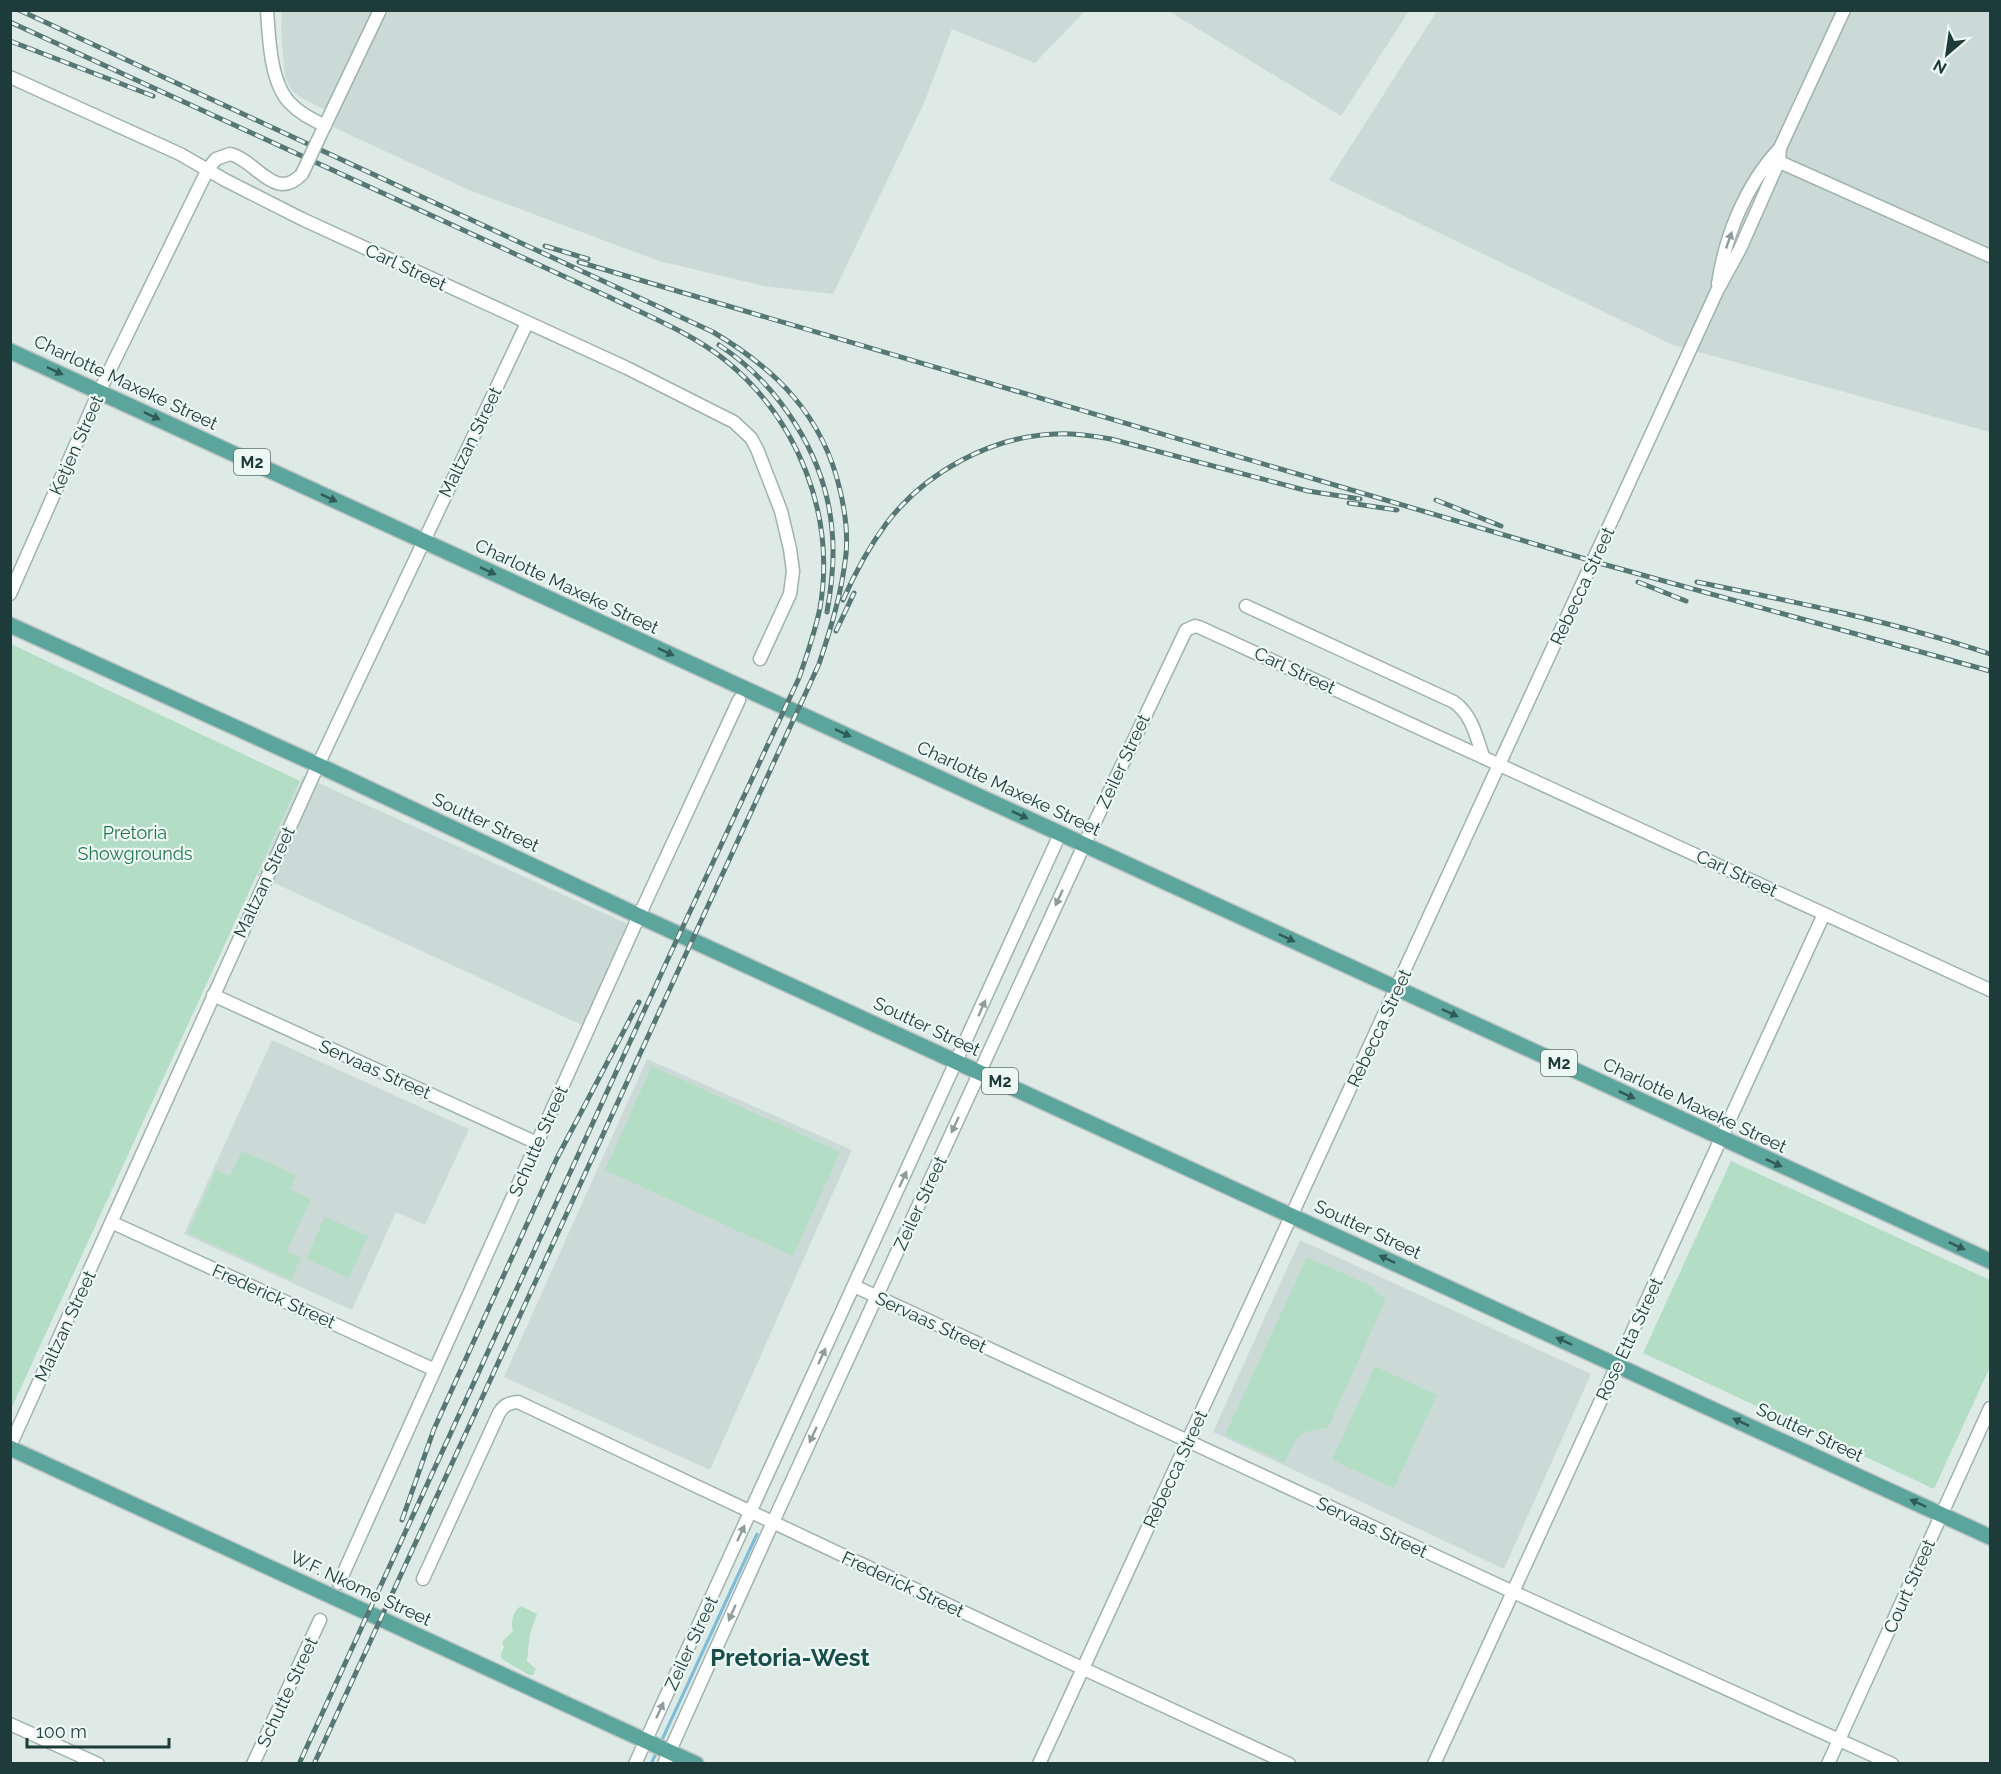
<svg xmlns="http://www.w3.org/2000/svg" width="2001" height="1774" viewBox="0 0 2001 1774" font-family="Raleway,sans-serif">
  <rect width="100%" height="100%" fill="#ddeae6"/>
  <path fill="#cbdad6" d="M282 11H1085L1035 63 952 29 924 103 833 294 764 286 659 261 469 190 333 127 338 116 301 98 292 91 285 77 281 28Z
    M1169 11H1409L1341 116Z
    M1437 11H1990V432L1673 345 1329 180Z
    M303 776 630 925 584 1026 257 875Z
    M272 1040 469 1129 425 1225 396 1212 352 1310 184 1234Z
    M647 1059 852 1150 710 1470 504 1377Z
    M1300 1240 1591 1374 1504 1569 1213 1432Z"/>
  <path fill="#b3dec5" d="M11 644 300 781 11 1409 10 644Z
    M652 1066 840 1152 793 1256 605 1170Z
    M242 1151 296 1175 290 1189 311 1199 287 1251 301 1257 291 1280 188 1233 216 1171 230 1176Z
    M1731 1161 1990 1280V1367L1934 1489 1643 1353Z
    M325 1217 368 1236 349 1278 306 1259Z
    M1307 1257 1375 1288 1373 1291 1386 1299 1328 1428C1297 1431 1297 1435 1285 1463L1225 1435Z
    M1375 1366 1437 1395 1394 1488 1332 1460Z
    M521 1606 537 1614 530 1634 527 1661 536 1669 533 1675H529L502 1659 501 1654 504 1647 502 1642 513 1631C510 1623 513 1611 521 1606Z"/>
  <g fill="none" stroke-linecap="round" stroke-linejoin="round">
    <path stroke="#7ebbd6" stroke-width="3" d="M661 1742 757 1534
      M651 1764 657 1751"/>
    <defs>
      <path id="minor" d="M267 10C269 38 270 81 289 102 299 113 312 119 325 126
        M10 77 180 154 225 180 302 219 627 368 734 422 751 438 757 449 781 511 790 549 793 571 790 594 760 659
        M317 142 380 10
        M1773 159 1990 256
        M1718 284C1725 236 1746 184 1780 148L1844 10
        M1611 522 1717 291 1740 249 1779 161 1780 148
        M10 594 99 392 208 169 216 159 230 154C256 160 275 203 302 174
        M1246 606 1454 702C1472 715 1476 736 1483 756
        M213 995 537 1143
        M113 1223 435 1370
        M854 1286 1511 1591 1892 1764
        M10 1446 318 765 527 323
        M423 1579 499 1413C504 1405 508 1403 518 1402L1084 1669 1289 1764
        M339 1583 639 916 739 700
        M10 1724 98 1764
        M253 1764 320 1620
        M635 1764 1060 834
        M664 1764 773 1522 1084 845 1186 630 1195 626 1199 627 1990 990
        M1039 1764 1584 580
        M1434 1764 1824 914
        M1828 1764 1990 1408"/>
      <path id="major" d="M10 351 1990 1261
        M10 625 318 765 639 916 1990 1537
        M10 1448 696 1764"/>
    </defs>
    <use href="#minor" stroke="#a0b2ae" stroke-width="15"/>
    <use href="#major" stroke="#bbc4c3" stroke-width="18"/>
    <use href="#minor" stroke="#fff" stroke-width="12"/>
    <use href="#major" stroke="#5ca59d" stroke-width="15"/>
    <defs>
      <path id="rail" d="M19 10 713 332C777 370 823 416 840 490 845 511 848 533 846 554 842 592 831 628 819 664L314 1764
        M10 22 609 297C648 316 691 333 725 360 798 419 836 515 820 608 815 632 807 655 799 678L673 948 299 1764
        M10 41 153 96
        M545 246 588 259
        M579 262 1599 563 1990 671
        M719 345C780 385 826 457 832 530 835 558 832 584 827 612
        M1436 500 1501 526
        M1349 503 1397 510
        M1638 582 1686 601
        M1697 582C1796 602 1895 622 1990 654
        M843 600C855 573 869 547 886 524 925 472 992 436 1056 434 1075 433 1093 436 1111 439L1308 491 1360 499
        M836 631 854 593
        M402 1520 434 1429 556 1160 639 1002"/>
    </defs>
    <use href="#rail" stroke="#577774" stroke-width="5"/>
    <use href="#rail" stroke="#edf7f4" stroke-width="3" stroke-dasharray="9" stroke-linecap="butt"/>
    <defs>
      <path id="minor-bridge" d="M302 174 317 142
        M1584 580 1611 522"/>
    </defs>
    <use href="#minor-bridge" stroke="#a0b2ae" stroke-width="15" stroke-linecap="butt"/>
    <use href="#minor-bridge" stroke="#fff" stroke-width="12"/>
  </g>
  <defs><path id="oneway-solid" d="M-6-.8H1V-3.2L6.5 0L1 3.2V.8H-6Z" transform="scale(1.5)"/></defs>
  <g fill="#8e9d9c">
    <use href="#oneway-solid" transform="translate(1729 240) rotate(-71)"/>
    <use href="#oneway-solid" transform="translate(1059 898) rotate(115)"/>
    <use href="#oneway-solid" transform="translate(982 1008) rotate(-66)"/>
    <use href="#oneway-solid" transform="translate(955 1125) rotate(115)"/>
    <use href="#oneway-solid" transform="translate(903 1179) rotate(-65)"/>
    <use href="#oneway-solid" transform="translate(822 1356) rotate(-65)"/>
    <use href="#oneway-solid" transform="translate(813 1435) rotate(115)"/>
    <use href="#oneway-solid" transform="translate(741 1533) rotate(-65)"/>
    <use href="#oneway-solid" transform="translate(732 1613) rotate(114)"/>
    <use href="#oneway-solid" transform="translate(660 1710) rotate(-65)"/>
  </g>
  <g fill="#305b56">
    <use href="#oneway-solid" transform="translate(55 371) rotate(25)"/>
    <use href="#oneway-solid" transform="translate(152 416) rotate(25)"/>
    <use href="#oneway-solid" transform="translate(329 498) rotate(25)"/>
    <use href="#oneway-solid" transform="translate(488 571) rotate(25)"/>
    <use href="#oneway-solid" transform="translate(666 652) rotate(25)"/>
    <use href="#oneway-solid" transform="translate(843 733) rotate(25)"/>
    <use href="#oneway-solid" transform="translate(1020 815) rotate(25)"/>
    <use href="#oneway-solid" transform="translate(1287 938) rotate(25)"/>
    <use href="#oneway-solid" transform="translate(1450 1013) rotate(25)"/>
    <use href="#oneway-solid" transform="translate(1627 1095) rotate(25)"/>
    <use href="#oneway-solid" transform="translate(1774 1163) rotate(25)"/>
    <use href="#oneway-solid" transform="translate(1957 1246) rotate(25)"/>
    <use href="#oneway-solid" transform="translate(1387 1259) rotate(-155)"/>
    <use href="#oneway-solid" transform="translate(1564 1341) rotate(-155)"/>
    <use href="#oneway-solid" transform="translate(1741 1422) rotate(-155)"/>
    <use href="#oneway-solid" transform="translate(1918 1503) rotate(-155)"/>
  </g>
  <g text-anchor="middle" dominant-baseline="central" stroke-width="4.5" stroke-linejoin="round" paint-order="stroke">
    <g fill="#edf7f4" stroke="#5b7370" stroke-width="1.5">
      <rect x="234" y="449" width="36" height="26" rx="4.5"/>
      <rect x="1541" y="1050" width="36" height="26" rx="4.5"/>
      <rect x="982" y="1068" width="36" height="26" rx="4.5"/>
    </g>
    <g font-size="16" font-weight="bold" fill="#1d3b38">
      <text x="252" y="462">M2</text>
      <text x="1559" y="1063">M2</text>
      <text x="1000" y="1081">M2</text>
    </g>
    <g font-size="18" fill="#1d3b38" stroke="#edf7f4">
      <text transform="translate(406 267) rotate(25)">Carl Street</text>
      <text transform="translate(126 382) rotate(25)">Charlotte Maxeke Street</text>
      <text transform="translate(470 442) rotate(-64)">Maltzan Street</text>
      <text transform="translate(76 445) rotate(-66)">Ketjen Street</text>
      <text transform="translate(567 586) rotate(25)">Charlotte Maxeke Street</text>
      <text transform="translate(1582 586) rotate(-65)">Rebecca Street</text>
      <text transform="translate(1295 670) rotate(25)">Carl Street</text>
      <text transform="translate(1123 761) rotate(-65)">Zeiler Street</text>
      <text transform="translate(1009 788) rotate(25)">Charlotte Maxeke Street</text>
      <text transform="translate(486 822) rotate(25)">Soutter Street</text>
      <text transform="translate(1737 873) rotate(25)">Carl Street</text>
      <text transform="translate(264 882) rotate(-65)">Maltzan Street</text>
      <text transform="translate(927 1026) rotate(25)">Soutter Street</text>
      <text transform="translate(1379 1028) rotate(-65)">Rebecca Street</text>
      <text transform="translate(375 1069) rotate(24)">Servaas Street</text>
      <text transform="translate(1695 1105) rotate(25)">Charlotte Maxeke Street</text>
      <text transform="translate(538 1141) rotate(-66)">Schutte Street</text>
      <text transform="translate(920 1203) rotate(-65)">Zeiler Street</text>
      <text transform="translate(1368 1229) rotate(25)">Soutter Street</text>
      <text transform="translate(274 1296) rotate(24)">Frederick Street</text>
      <text transform="translate(931 1322) rotate(25)">Servaas Street</text>
      <text transform="translate(65 1326) rotate(-65)">Maltzan Street</text>
      <text transform="translate(1629 1339) rotate(-65)">Rose Etta Street</text>
      <text transform="translate(1810 1432) rotate(25)">Soutter Street</text>
      <text transform="translate(1175 1469) rotate(-65)">Rebecca Street</text>
      <text transform="translate(1372 1527) rotate(25)">Servaas Street</text>
      <text transform="translate(903 1584) rotate(25)">Frederick Street</text>
      <text transform="translate(1909 1586) rotate(-66)">Court Street</text>
      <text transform="translate(361 1588) rotate(25)">W.F. Nkomo Street</text>
      <text transform="translate(691 1643) rotate(-65)">Zeiler Street</text>
      <text transform="translate(287 1692) rotate(-65)">Schutte Street</text>
    </g>
    <g font-size="18" fill="#247550" stroke="#edf7f4">
      <text x="135" y="832">Pretoria<tspan x="135" dy="21">Showgrounds</tspan></text>
    </g>
    <g font-size="24" font-weight="bold" fill="#184e4a" stroke="#edf7f4">
      <text x="790" y="1657">Pretoria-West</text>
    </g>
  </g>
  <rect width="2001" height="1774" fill="none" stroke="#1d3b38" stroke-width="24"/>
  <g transform="translate(1947 54) rotate(209)" stroke="#edf7f4" stroke-width="4.5" paint-order="stroke">
  <path d="M0-4.5L10 22L0 15L-10 22Z" fill="#1d3b38"/>
  <text y="-9" font-size="16" font-weight="bold" text-anchor="middle" fill="#1d3b38">N</text>
  </g>
  <path d="M27 1738v9h142v-9" fill="none" stroke="#1d3b38" stroke-width="3"/>
  <text x="36" y="1738" font-size="18" fill="#1d3b38" stroke="#edf7f4" stroke-width="4.5" paint-order="stroke">100 m</text>
</svg>
